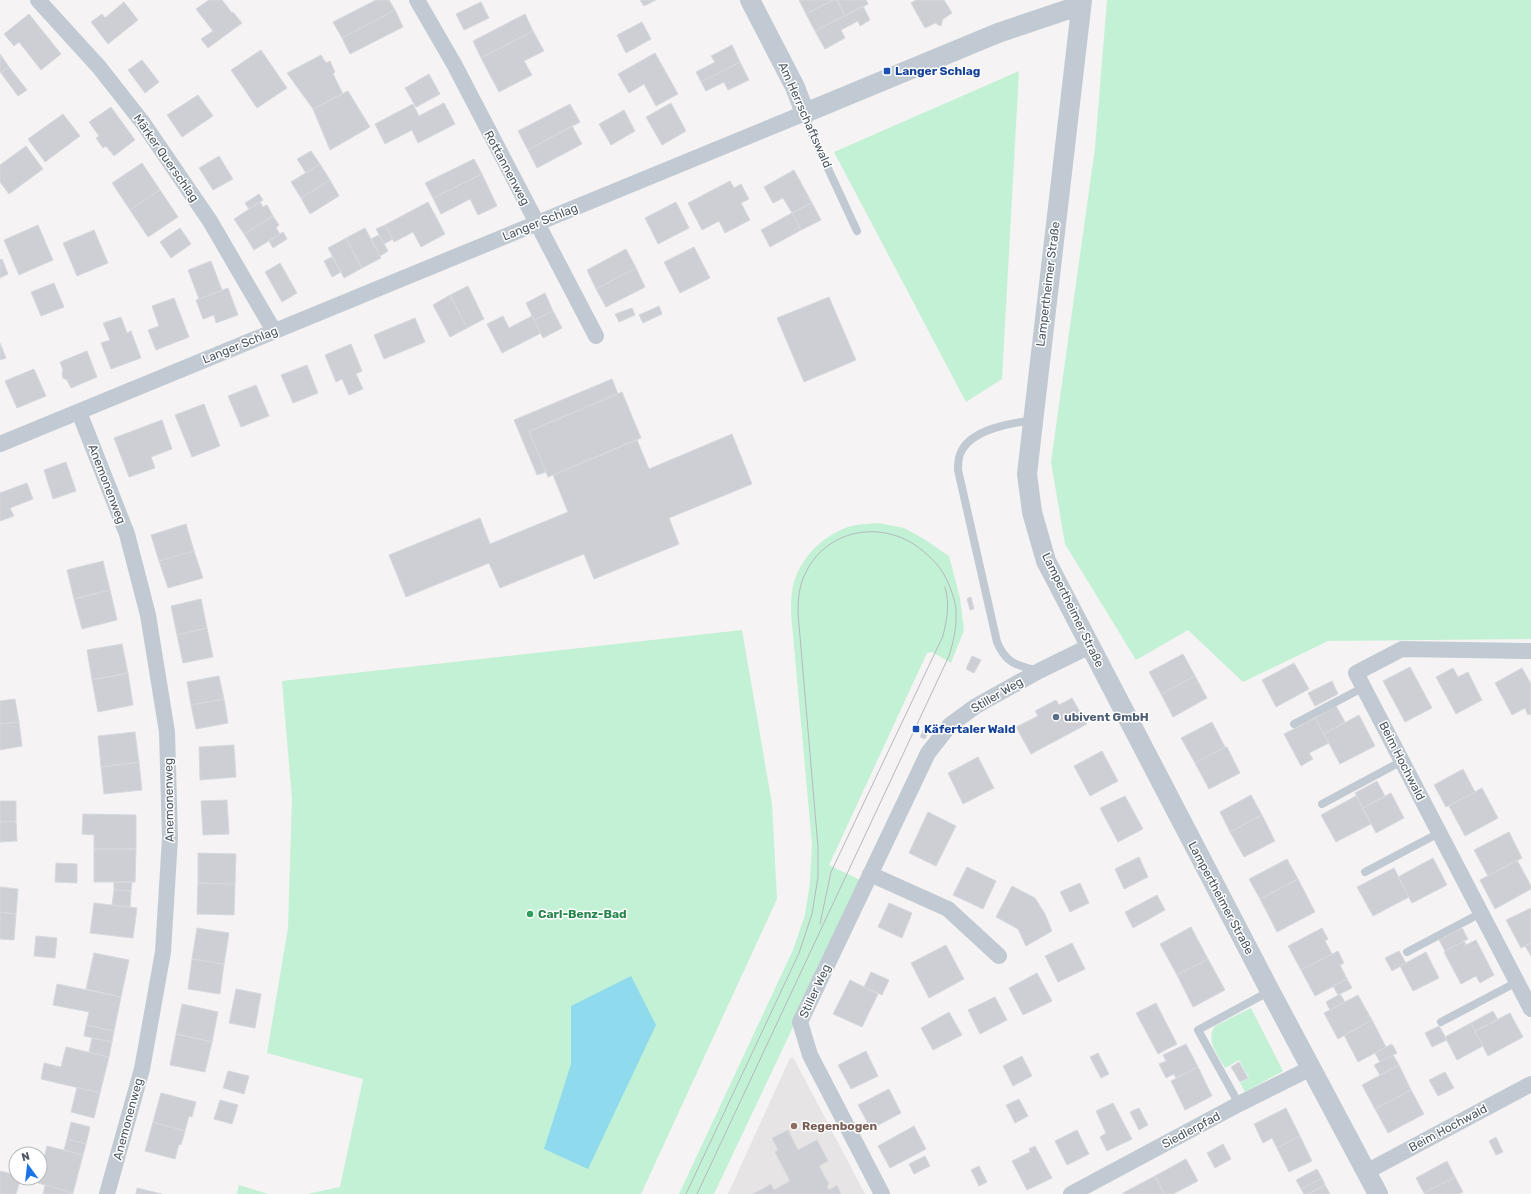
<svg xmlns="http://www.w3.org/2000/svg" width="1531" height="1194" viewBox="0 0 1531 1194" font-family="Rubik,sans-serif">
  <rect width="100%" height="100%" fill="#f5f3f3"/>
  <path fill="#e6e4e5" d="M793 1057 865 1194H728L790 1058Z"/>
  <path fill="#c3f1d5" d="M1107 0H1531V639L1328 641 1243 682 1188 630 1136 660 1065 544 1051 462 1095 148Z
    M1019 71 1002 379 966 402 834 152Z
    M878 523 904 528 924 539 949 556 960 598 964 630 951 663 932 652 927 653 829 865 862 881 714 1194H679L793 950 805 915 810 883 812 844 791 613C791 606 791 599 792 592 796 562 820 537 848 527 857 524 868 524 878 523Z
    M742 630 772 804 777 899 641 1194H307L340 1187 363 1079 267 1053 288 928 292 799 282 681Z
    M1251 1008 1283 1071 1245 1092 1240 1083 1249 1078 1239 1060 1225 1068C1218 1055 1205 1040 1215 1026Z
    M239 1185 268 1194H237Z"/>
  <path fill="#90daee" d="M631 976 656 1025 588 1169 544 1149 571 1064V1006Z"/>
  <path fill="#cdcfd5" stroke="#d7d9de" d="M209 0H222L232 13 233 12 242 23 208 48 201 39 213 31 196 9Z
    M376 0H389L395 10 342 38 333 22Z
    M640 0H656L644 6Z
    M799 0H833L806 14Z
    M833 0H837L845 16 815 31 806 14Z
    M837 0H866L868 4 845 16Z
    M916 0H944L952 13 943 19 941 26 935 23 925 28 911 3Z
    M124 2 138 20 108 44 91 22 102 14 105 18Z
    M481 2 489 18 464 30 456 14Z
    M863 6 870 20 860 26 858 21 841 30 845 38 825 49 815 31Z
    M395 10 403 27 350 54 342 38Z
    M29 14 61 54 41 70 19 42 14 46 4 34Z
    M525 14 533 31 481 58 473 41Z
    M642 22 651 39 626 53 617 35Z
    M533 31 544 51 524 61 532 75 499 92 481 58Z
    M732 45 740 62 701 82 696 72 715 62 711 56Z
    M261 50 287 88 257 108 231 70Z
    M655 53 678 94 656 106 644 84 629 93 618 74Z
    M0 54 9 67 0 73Z
    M321 55 326 63 330 61 335 72 333 74 343 94 313 109 287 73Z
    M142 60 159 82 145 93 128 70Z
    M740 62 749 80 728 90 724 82 706 91 701 82Z
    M9 67 27 90 18 96 1 73Z
    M429 74 440 94 416 107 405 88Z
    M348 91 370 127 330 150 313 109Z
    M198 95 213 116 182 137 167 115Z
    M444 103 455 124 418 143 412 130 385 144 375 124 413 104 419 116Z
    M671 103 686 131 662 145 646 117Z
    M570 104 580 122 528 150 518 131Z
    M111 107 135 140 114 156 106 146 103 148 96 138 99 136 89 122Z
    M624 110 635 131 611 145 599 124Z
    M63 114 80 136 45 162 28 139Z
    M572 126 582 144 537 168 528 150Z
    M26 146 43 169 9 194 0 182V165Z
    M311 151 320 164 306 173 297 159Z
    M219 156 233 179 213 190 199 168Z
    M474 159 482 174 433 198 425 183Z
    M142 163 160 190 130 210 112 183Z
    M320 164 330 180 301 198 291 182Z
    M794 170 812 203 792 213 783 198 773 203 764 187Z
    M482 174 497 206 478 215 470 199 441 214 433 198Z
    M330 180 339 196 310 214 301 198Z
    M730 181 734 188 741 184 749 199 741 203 750 220 725 233 719 221 702 230 688 203Z
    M160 190 178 217 148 237 130 210Z
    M259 194 263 200 249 209 245 203Z
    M260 202 263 207 267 205 273 216 244 234 234 219Z
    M428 202 445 234 421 247 413 232 394 242 385 225Z
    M676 202 689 228 658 244 645 218Z
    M812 203 821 220 801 230 792 213Z
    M792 213 801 230 770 247 761 230Z
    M273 216 279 225 276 228 280 234 254 250 244 234Z
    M38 225 53 260 19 275 4 240Z
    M385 225 393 239 384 244 376 229Z
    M180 228 191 244 171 258 160 242Z
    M365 228 381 258 362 268 346 238Z
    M94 230 108 263 77 276 63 243Z
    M283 232 287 239 273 248 269 241Z
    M379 235 388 251 380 256 371 239Z
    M346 238 362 268 344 278 328 248Z
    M694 247 710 278 680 293 664 262Z
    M626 249 636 268 596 289 587 270Z
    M332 257 341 272 332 277 324 261Z
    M2 259 8 274 0 278V260Z
    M211 261 222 290 199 299 188 270Z
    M280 263 297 293 282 302 265 272Z
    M636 268 645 287 606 307 596 289Z
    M54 283 64 307 41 316 31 292Z
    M468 286 484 319 467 328 450 295Z
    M228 288 238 315 216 323 214 315 203 319 196 300Z
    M545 293 553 311 534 320 526 303Z
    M450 295 467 328 450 337 433 305Z
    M829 297 856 360 804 382 777 318Z
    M174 298 189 337 156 350 148 330 159 326 152 306Z
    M659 306 662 314 643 323 639 315Z
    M632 308 635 315 619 322 615 314Z
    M553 311 562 328 543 338 534 320Z
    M503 316 509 328 532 316 541 333 502 353 487 324Z
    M121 317 127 333 131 331 141 358 111 369 101 343 110 340 103 323Z
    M415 318 425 342 384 359 374 335Z
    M0 343 6 358 0 360Z
    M351 344 362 371 356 374 363 389 349 395 342 379 336 382 325 355Z
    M87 351 97 377 71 388 67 380 63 378 62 374 63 370 60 362Z
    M307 365 318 393 293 403 281 375Z
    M34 369 46 396 17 408 5 381Z
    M612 379 618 394 529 431 546 472 537 475 514 420Z
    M256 385 269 416 241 427 228 396Z
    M622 392 641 438 548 477 529 431Z
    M204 404 220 446 192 457 175 415Z
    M162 420 172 449 151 457 155 468 129 477 114 438Z
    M732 434 752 484 669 518 679 544 594 579 584 554 500 588 489 563 406 597 389 555 480 518 490 544 568 512 553 475 637 440 649 469Z
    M66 462 76 491 53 499 44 470Z
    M27 483 33 499 10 508 14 516 0 521V492V493Z
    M186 524 194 551 159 561 151 535Z
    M194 551 203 578 168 588 159 561Z
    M103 561 110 590 74 599 67 570Z
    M110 590 117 620 82 629 74 599Z
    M971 597 974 609 970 610 967 599Z
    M201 599 207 628 177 635 171 606Z
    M207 628 213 657 183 663 177 635Z
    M122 644 128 673 92 680 87 650Z
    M1183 654 1195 676 1161 694 1149 672Z
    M972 656 981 660 974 673 966 669Z
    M1294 663 1309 689 1276 707 1262 680Z
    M1410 667 1432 708 1405 722 1383 681Z
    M1453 668 1458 677 1468 672 1482 700 1456 714 1436 677Z
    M1522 668 1531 684V714L1528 715 1525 708 1512 715 1495 683Z
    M128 673 133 705 98 712 92 680Z
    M219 676 224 699 191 705 187 682Z
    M1195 676 1207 698 1173 717 1161 694Z
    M1332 681 1338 694 1315 706 1308 693Z
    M1072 698 1087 724 1031 754 1016 727 1038 716 1035 711 1056 700 1059 705Z
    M15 699 19 722 0 724V701Z
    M224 699 228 723 196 729 191 705Z
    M1336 706 1345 722 1324 734 1315 718Z
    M1359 715 1375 746 1340 764 1324 734Z
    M1315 718 1329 743 1309 753 1313 759 1301 766 1284 734Z
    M19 722 22 746 0 750V724Z
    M1212 722 1225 747 1195 763 1181 738Z
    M926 725 930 728 925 739 920 737Z
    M135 732 139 762 101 767 98 736Z
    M234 745 236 777 200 780 199 747Z
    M1225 747H1227L1240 773 1209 789 1195 763Z
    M1102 751 1118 781 1090 796 1074 766Z
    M978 757 994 788 963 804 948 773Z
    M139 762 142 790 104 794 101 767Z
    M1463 769 1475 792 1446 807 1434 785Z
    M1377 781 1385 796 1363 808 1355 793Z
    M1482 788 1498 818 1465 836 1449 806Z
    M1391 793 1404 818 1376 833 1363 808Z
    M1251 795 1262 815 1230 832 1220 812Z
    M1125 796 1143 829 1118 842 1100 808Z
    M1356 796 1371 824 1336 842 1321 815Z
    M227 800 229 834 203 835 201 801Z
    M0 801H16V821L0 822Z
    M928 812 956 826 936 866 909 853Z
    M83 814 136 815V849H94V835L82 834Z
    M1262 815 1275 841 1244 857 1230 832Z
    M16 821 17 841 0 842V822Z
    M1509 832 1522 858 1488 876 1474 850Z
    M94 849H136L135 882H94Z
    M198 853 236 854 235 884 198 883Z
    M1139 857 1148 877 1124 889 1115 869Z
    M1433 858 1447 885 1412 903 1398 877Z
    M1287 859 1298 879 1260 899 1249 879Z
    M1517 860 1531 886V889L1495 909 1480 880Z
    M56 863 77 864V883L55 882Z
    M967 867 996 881 983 909 953 895Z
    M1394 868 1409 897 1373 916 1357 887Z
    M1298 879 1315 912 1277 932 1260 899Z
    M114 882H132L131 891 114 890Z
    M198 883 235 884 234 915 197 914Z
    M1080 883 1089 903 1070 912 1060 892Z
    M1012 886 1035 898 1045 914 1052 931 1026 946 1018 929 996 917Z
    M0 887 18 889 16 914 0 912Z
    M114 890 131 891 130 907 112 905Z
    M1157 895 1165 910 1133 928 1125 912Z
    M94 903 137 908 133 938 90 933Z
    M889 903 912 913 902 938 878 927Z
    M1531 908V943L1521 948 1506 920Z
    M0 912 16 914 14 940 0 939Z
    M1191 927 1208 959 1177 975 1160 944Z
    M197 928 229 933 224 964 192 959Z
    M1322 928 1328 939 1325 941 1332 954 1301 970 1288 946Z
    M1462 928 1468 939 1445 951 1439 940Z
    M36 936 57 938 55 958 34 956Z
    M1476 940 1494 975 1480 983 1476 976 1461 984 1444 952 1464 941 1466 945Z
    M1072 943 1085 969 1058 982 1045 956Z
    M1531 943V956L1525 946Z
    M946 945 964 979 929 998 911 963Z
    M1338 951 1344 963 1340 965 1347 979 1315 996 1301 970Z
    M1399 951 1406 963 1392 971 1385 958Z
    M1426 952 1439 978 1413 991 1400 966Z
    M94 953 129 960 121 997 86 989Z
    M192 959 224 964 220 994 188 989Z
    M1208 959 1225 990 1193 1007 1177 975Z
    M871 972 889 980 882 995 864 987Z
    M1037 973 1052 1001 1023 1015 1009 988Z
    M1347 979 1352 988 1338 995 1333 986Z
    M850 980 878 994 862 1027 833 1014Z
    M57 984 121 997 114 1031 86 1025 89 1012 53 1005Z
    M236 989 261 994 255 1028 229 1023Z
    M1340 994 1345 1002 1330 1010 1326 1002Z
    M1358 995 1372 1020 1338 1039 1324 1013Z
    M995 997 1007 1020 980 1034 968 1010Z
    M1156 1003 1177 1044 1158 1054 1136 1013Z
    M182 1004 218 1012 212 1042 176 1034Z
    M1493 1011 1498 1020 1475 1031 1471 1023Z
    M949 1012 962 1035 933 1050 921 1028Z
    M1510 1013 1523 1037 1488 1056 1475 1031Z
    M1372 1020 1386 1047 1358 1062 1344 1035Z
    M1471 1023 1483 1046 1457 1060 1445 1037Z
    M86 1025 114 1031 112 1042 84 1036Z
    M1439 1026 1447 1040 1432 1047 1425 1033Z
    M176 1034 212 1042 205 1072 170 1065Z
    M92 1038 112 1042 109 1057 89 1052Z
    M1186 1044 1198 1067 1176 1078 1174 1074 1166 1078 1159 1064 1166 1061 1163 1055Z
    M1392 1044 1397 1053 1380 1062 1375 1053Z
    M66 1047 109 1057 100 1093 41 1079 44 1063 61 1067Z
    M866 1051 878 1076 851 1089 838 1065Z
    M1098 1053 1109 1074 1101 1078 1090 1057Z
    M1393 1055 1399 1065 1380 1075 1374 1065Z
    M1022 1056 1032 1076 1013 1086 1003 1066Z
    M1239 1062 1248 1078 1240 1082 1231 1067Z
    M1399 1065 1411 1090 1375 1109 1362 1085Z
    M1198 1067 1212 1096 1185 1110 1171 1081Z
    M228 1071 249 1076 244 1094 223 1088Z
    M1445 1072 1454 1088 1438 1096 1429 1080Z
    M77 1087 100 1093 94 1118 71 1112Z
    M889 1089 901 1113 871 1129 858 1105Z
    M1411 1090 1424 1114 1388 1133 1375 1109Z
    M161 1093 196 1102 192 1117 189 1116 185 1131 153 1122Z
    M1019 1099 1028 1116 1015 1123 1006 1105Z
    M220 1100 238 1105 232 1124 214 1119Z
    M1113 1103 1132 1139 1107 1151 1100 1137 1106 1133 1096 1111Z
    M1139 1108 1148 1125 1139 1130 1130 1112Z
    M1286 1108 1300 1136 1277 1148 1272 1138 1263 1143 1254 1124Z
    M71 1122 90 1127 86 1144 67 1139Z
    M153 1122 185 1131 181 1145 179 1144 175 1159 145 1151Z
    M914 1126 926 1149 890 1168 878 1146Z
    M788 1130 798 1150 817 1140 828 1161 819 1166 829 1184 827 1186 829 1190 837 1185 841 1194H753L771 1184 774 1190 790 1181 775 1152 778 1150 772 1138Z
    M1077 1130 1089 1154 1067 1165 1055 1141Z
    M1300 1136 1312 1161 1289 1172 1277 1148Z
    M1496 1137 1503 1152 1496 1155 1489 1141Z
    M67 1139 86 1144 83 1155 64 1150Z
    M1223 1144 1231 1159 1215 1168 1207 1153Z
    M47 1146 83 1155 73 1193 38 1183Z
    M1035 1146 1052 1178 1027 1190 1012 1161 1030 1152 1029 1149Z
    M925 1156 930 1166 914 1174 909 1164Z
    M1186 1159 1198 1181 1173 1194H1164L1155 1176Z
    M1447 1161 1455 1177 1424 1193 1416 1178Z
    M979 1166 987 1182 979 1186 971 1170Z
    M1317 1169 1322 1178 1301 1189 1296 1180Z
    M0 1171 16 1175V1178H21L16 1194H0Z
    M1155 1176 1164 1194H1123V1193Z
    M1455 1177 1463 1192 1459 1194H1425L1424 1193Z
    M1322 1178 1325 1185 1308 1194H1304L1301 1189Z
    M45 1185 73 1193V1194H43Z
    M1325 1185 1330 1194H1308Z
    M137 1188 162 1194H136Z"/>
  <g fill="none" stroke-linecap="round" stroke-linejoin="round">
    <path stroke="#c1cad2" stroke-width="8" d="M805 113 812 134 857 231
      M1033 421C1011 422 971 430 961 452 958 457 958 464 958 470L997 642C1006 664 1017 665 1038 671
      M1294 724 1364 687
      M1322 804 1402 761
      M1365 872 1439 833
      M1407 952 1481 913
      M1441 1022 1517 982
      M1239 1104 1198 1030 1270 991"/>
    <path stroke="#c1cad2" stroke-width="16" d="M38 0 99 67 143 123 210 221 274 331
      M417 0 454 64 596 336
      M79 412 127 534 148 615 167 732 170 838 163 952 142 1069 107 1194
      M0 444 805 113
      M1531 651 1402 649 1356 673 1531 1009
      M870 874 948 909 999 956
      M1366 1172 1531 1084
      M882 1194 810 1055 800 1022 928 753 950 725 976 706 1039 671 1090 646
      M1071 1194 1239 1104 1311 1068"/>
    <path stroke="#c1cad2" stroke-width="20" d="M750 0 795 87 805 113 998 33 1081 5
      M1082 0 1027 474 1032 512 1046 561 1270 991 1378 1194"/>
    <path stroke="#b5b8bd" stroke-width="1" d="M820 924 831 872 943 636C947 619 950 604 945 587
      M686 1194 799 953 812 914 818 877V847L798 613C798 599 799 585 806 572 829 526 887 520 923 551 935 561 943 570 949 585 953 595 957 606 956 617 956 631 953 643 949 656L697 1194"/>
  </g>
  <g fill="#1a4fb4" stroke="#fff" stroke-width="1.5">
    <rect x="883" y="67" width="8" height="8" rx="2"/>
    <rect x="912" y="725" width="8" height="8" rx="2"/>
  </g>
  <circle fill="#5c6f8a" stroke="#fff" stroke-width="1.5" cx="1056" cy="717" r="4"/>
  <circle fill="#2e9e5b" stroke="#fff" stroke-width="1.5" cx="530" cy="914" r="4"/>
  <circle fill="#8d6e63" stroke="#fff" stroke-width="1.5" cx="794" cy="1126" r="4"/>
  <g text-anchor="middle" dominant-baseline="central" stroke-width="3" stroke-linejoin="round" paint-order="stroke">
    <g font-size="12" font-weight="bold" fill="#164399" stroke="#fff" text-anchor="start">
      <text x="895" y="71">Langer Schlag</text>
      <text x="924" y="729">Käfertaler Wald</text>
    </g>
    <g font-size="12" fill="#4a5661" stroke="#fff">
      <text transform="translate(805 115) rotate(66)">Am Herrschaftswald</text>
      <text transform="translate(166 158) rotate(55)">Märker Querschlag</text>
      <text transform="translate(507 168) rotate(62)">Rottannenweg</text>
      <text transform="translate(540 222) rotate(-22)">Langer Schlag</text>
      <text transform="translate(1048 284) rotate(-83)">Lampertheimer Straße</text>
      <text transform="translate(240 345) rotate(-22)">Langer Schlag</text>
      <text transform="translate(107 484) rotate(69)">Anemonenweg</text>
      <text transform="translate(1073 610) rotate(64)">Lampertheimer Straße</text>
      <text transform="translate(997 695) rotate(-30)">Stiller Weg</text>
      <text transform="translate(1402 761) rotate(63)">Beim Hochwald</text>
      <text transform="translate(169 800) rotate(-91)">Anemonenweg</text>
      <text transform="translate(1221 898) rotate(62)">Lampertheimer Straße</text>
      <text transform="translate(815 991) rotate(-65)">Stiller Weg</text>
      <text transform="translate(128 1119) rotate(-75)">Anemonenweg</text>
      <text transform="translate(1448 1128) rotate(-28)">Beim Hochwald</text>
      <text transform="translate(1191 1130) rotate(-28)">Siedlerpfad</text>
    </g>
    <g font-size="12" font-weight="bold" fill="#4e5e75" stroke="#fff" text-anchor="start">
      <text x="1064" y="717">ubivent GmbH</text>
    </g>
    <g font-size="12" font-weight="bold" fill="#27864d" stroke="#fff" text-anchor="start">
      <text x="538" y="914">Carl-Benz-Bad</text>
    </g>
    <g font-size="12" font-weight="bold" fill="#785e54" stroke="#fff" text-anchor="start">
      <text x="802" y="1126">Regenbogen</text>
    </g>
  </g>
  <g transform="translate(28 1166) rotate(345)"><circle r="19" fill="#ffffff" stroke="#b7bbc0"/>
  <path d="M0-3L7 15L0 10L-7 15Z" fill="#1a73e8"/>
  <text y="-6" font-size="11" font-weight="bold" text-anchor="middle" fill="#4a5661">N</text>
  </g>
</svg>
